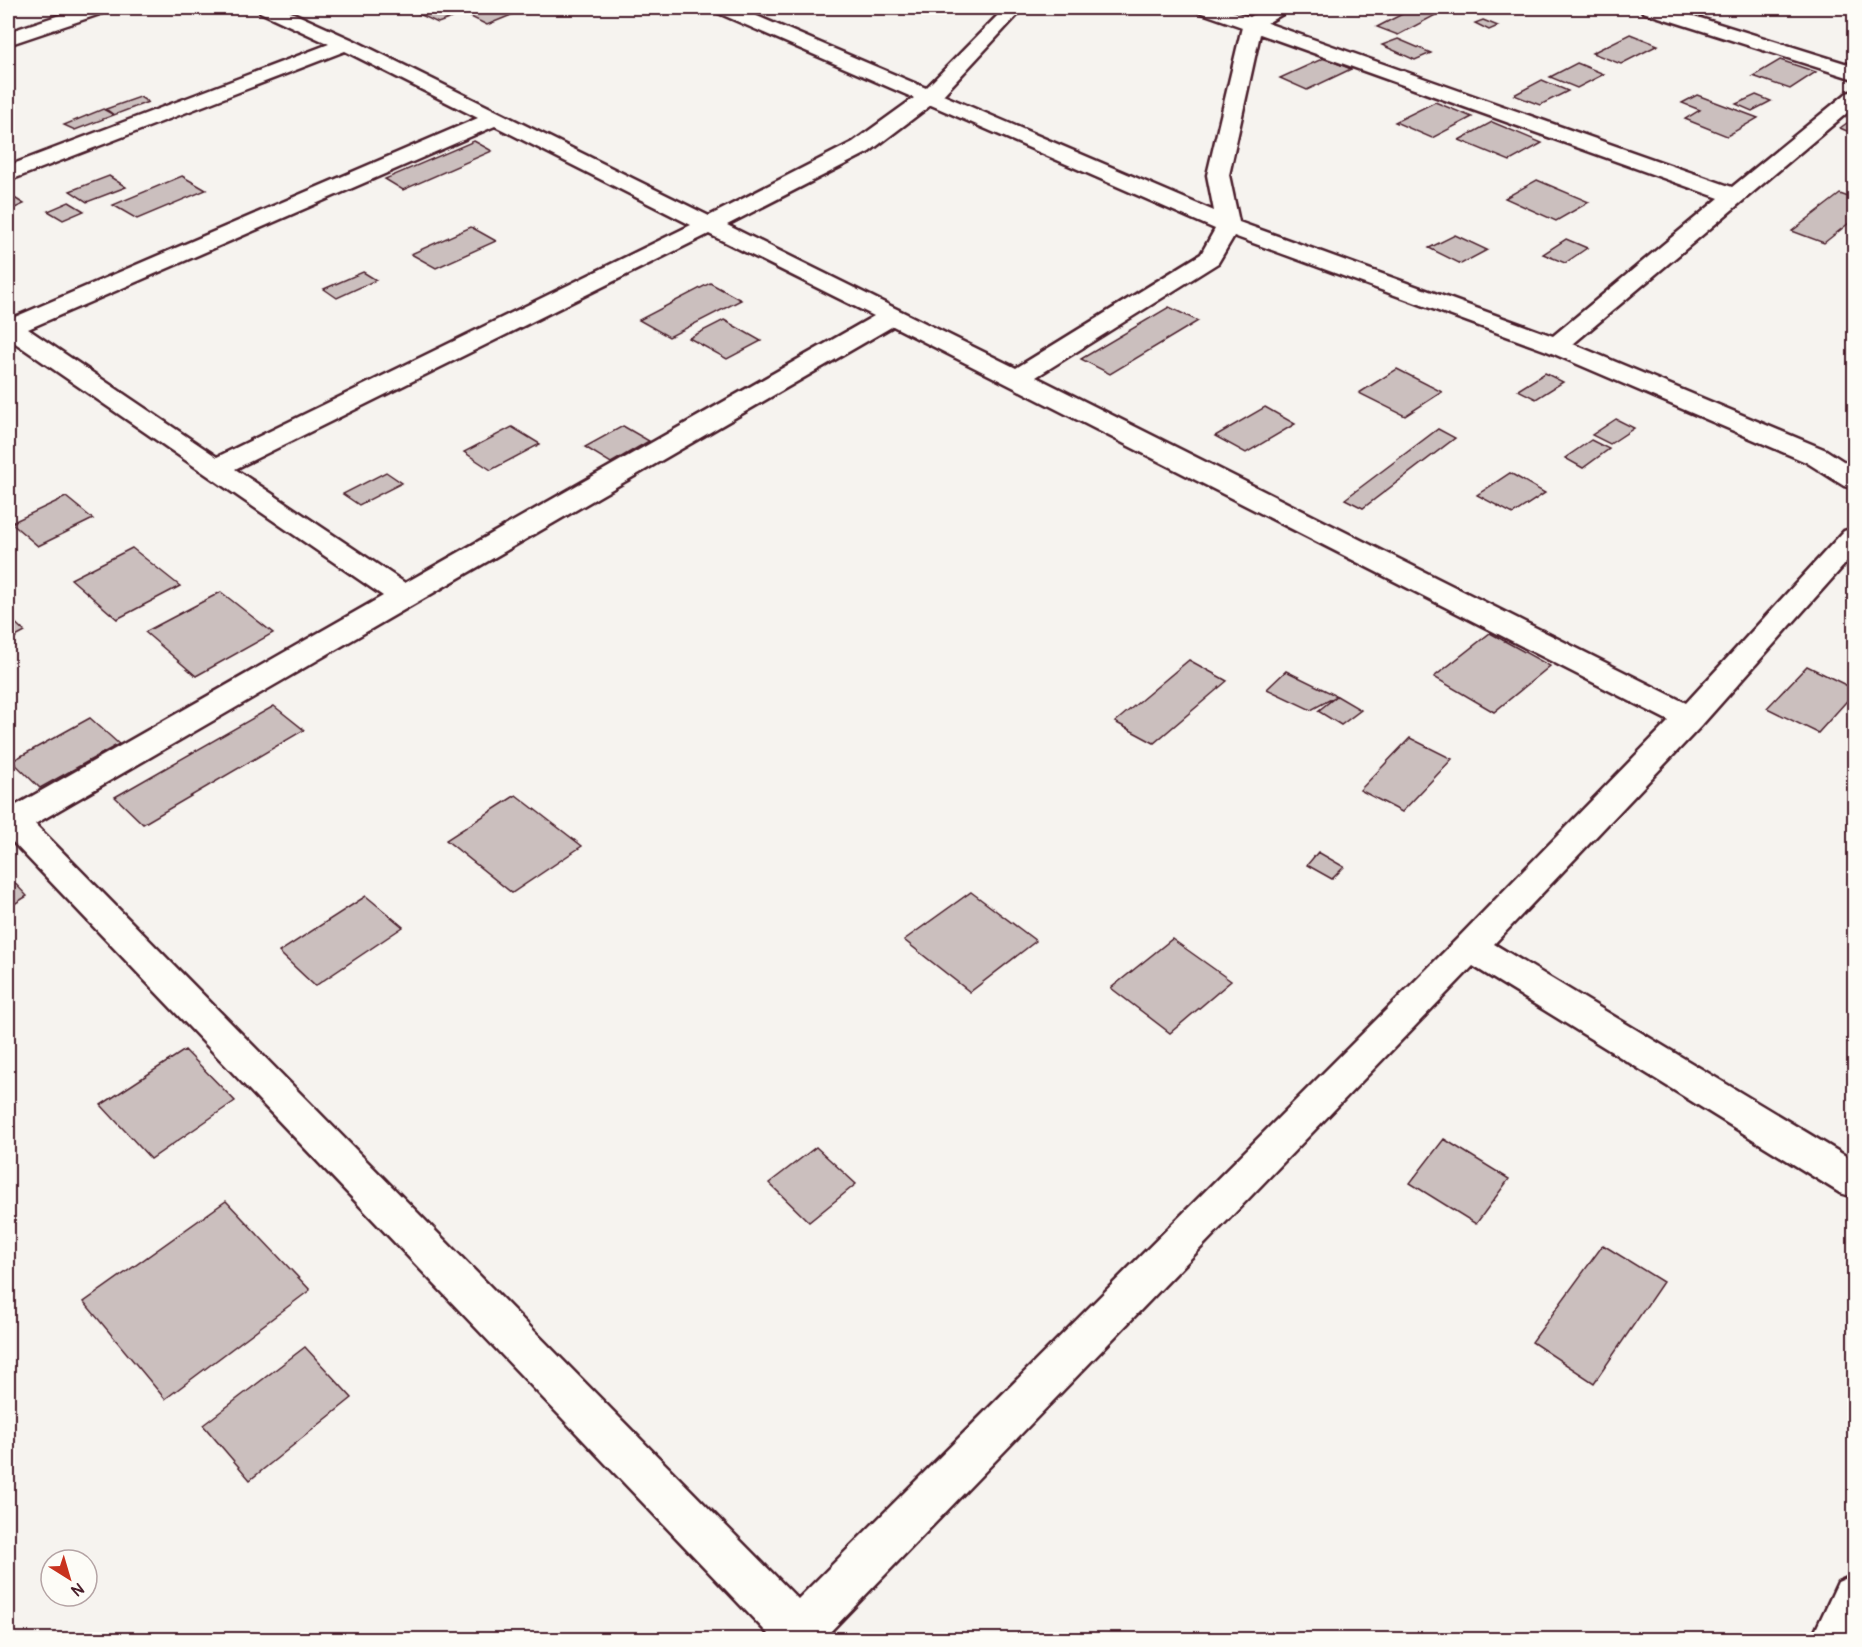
<svg xmlns="http://www.w3.org/2000/svg" width="1862" height="1647" viewBox="0 0 1862 1647" font-family="Pangolin,sans-serif">
  <rect width="100%" height="100%" fill="#f6f3ef"/>
  <filter id="ink" filterUnits="userSpaceOnUse"><feTurbulence type="fractalNoise" baseFrequency=".0167" numOctaves="2"/><feDisplacementMap in="SourceGraphic" scale="12" xChannelSelector="R" yChannelSelector="G"/><feConvolveMatrix kernelMatrix="1 2 1 2 8 2 1 2 1" color-interpolation-filters="sRGB"/></filter>
  <g filter="url(#ink)">
    <path fill="#cbbfbe" stroke="#4a1f2b" stroke-width="1.5" d="M421 8H479L438 23 413 11Z
      M487 8H504L516 13 487 25 467 15Z
      M512 8H544L527 14Z
      M1414 8 1447 9 1398 35 1377 27Z
      M1483 20 1498 26 1489 30 1475 23Z
      M1630 34 1658 45 1621 64 1592 53Z
      M1398 39 1431 53 1415 60 1382 45Z
      M1324 58 1351 69 1307 90 1280 78Z
      M1780 60 1816 72 1790 89 1753 76Z
      M1577 63 1604 74 1577 88 1550 77Z
      M1542 80 1568 91 1540 105 1514 95Z
      M1697 95 1758 118 1727 136 1685 119 1700 110 1682 103Z
      M1756 95 1771 101 1752 111 1736 104Z
      M140 97 148 102 114 115 106 109Z
      M1435 102 1472 117 1432 138 1395 122Z
      M103 109 114 115 75 130 64 125Z
      M1854 118V134L1840 128Z
      M1492 122 1542 143 1510 161 1459 140Z
      M474 141 492 151 403 190 385 179Z
      M109 176 126 187 87 202 70 191Z
      M182 176 206 190 137 219 113 205Z
      M1537 180 1589 202 1556 221 1505 198Z
      M8 194 24 204 8 211Z
      M1840 194 1854 199V219L1824 243 1792 231Z
      M69 202 84 211 63 220 48 211Z
      M471 227 496 241 436 268 411 254Z
      M1455 235 1487 250 1461 264 1429 248Z
      M1566 239 1587 248 1565 263 1543 254Z
      M363 272 376 280 337 298 324 289Z
      M710 283 741 300 669 337 639 320Z
      M1169 307 1198 321 1110 374 1081 359Z
      M724 320 761 341 727 359 689 338Z
      M1397 369 1442 392 1405 416 1359 393Z
      M1545 373 1563 382 1536 399 1518 390Z
      M1265 407 1295 424 1246 453 1215 436Z
      M1616 419 1634 428 1610 444 1592 435Z
      M623 426 649 441 611 463 585 447Z
      M512 427 540 444 491 470 464 452Z
      M1438 429 1455 438 1363 508 1345 499Z
      M1591 440 1609 449 1583 468 1565 458Z
      M386 472 402 483 359 505 343 494Z
      M1510 473 1545 493 1513 514 1477 495Z
      M66 497 93 519 38 546 11 523Z
      M132 548 180 586 117 619 71 579Z
      M221 592 273 633 196 676 145 632Z
      M8 616 25 632 8 641Z
      M1490 633 1550 666 1494 712 1434 677Z
      M1189 660 1227 681 1154 743 1115 722Z
      M1807 666 1854 689V693L1818 733 1767 708Z
      M1286 671 1337 696 1311 710 1267 689Z
      M1337 696 1361 710 1341 725 1318 711Z
      M274 706 304 730 143 824 115 797Z
      M90 718 119 744 40 788 12 761Z
      M1410 738 1452 759 1402 812 1360 790Z
      M516 795 582 846 512 893 446 840Z
      M1318 852 1344 867 1332 879 1307 865Z
      M8 876 27 896 8 908Z
      M971 892 1036 941 970 992 904 940Z
      M366 896 403 927 315 986 279 952Z
      M1172 939 1231 981 1170 1033 1111 988Z
      M185 1050 235 1101 151 1159 101 1105Z
      M1444 1139 1509 1179 1476 1224 1410 1183Z
      M816 1147 856 1184 809 1222 769 1183Z
      M226 1201 310 1290 165 1399 84 1302Z
      M1603 1245 1663 1282 1594 1383 1532 1342Z
      M305 1347 352 1398 250 1480 203 1425Z"/>
    <g fill="none" stroke-linecap="round" stroke-linejoin="round">
      <defs>
        <path id="minor" d="M81 8H109L106 12 8 45V32Z
          M258 8H282L353 40 709 216 853 142 914 98 716 12 714 8H738L926 88 1005 8H1024L943 95 1214 211 1207 175 1242 27 1199 12 1197 8H1223L1250 17 1266 8H1288L1286 12 1267 23 1732 187 1847 93 1854 91V107L1573 344 1826 450 1854 468V488L1844 486 1806 462 1547 351 1234 236 1218 263 1036 377 1686 703 1844 531 1854 528V554L1701 726 1494 944 1854 1161V1197L1840 1193 1473 966 827 1635 829 1640H767L769 1635 8 837V805L13 807 383 596 8 338V320L478 118 345 51 8 181V166L329 44 260 12ZM1260 34 1719 198 1553 336 1239 222 1229 175ZM931 105 1215 229 1201 254 1016 368 727 225 869 152ZM495 126 691 225 217 457 28 329ZM709 234 874 316 405 583 235 469ZM893 326 1669 721 1458 938 798 1599 35 824Z
          M1640 8H1668L1854 66V79L1643 12Z
          M1854 1575V1640H1811L1838 1582Z"/>
      </defs>
      <use href="#minor" stroke="#4a1f2b" stroke-width="5"/>
      <use href="#minor" fill="#fdfcf7" fill-rule="evenodd"/>
    </g>
  </g>
  <rect width="1862" height="1647" fill="none" stroke="#fdfcf7" stroke-width="30"/>
  <rect x="15" y="15" width="1832" height="1617" fill="none" stroke="#4a1f2b" stroke-width="2" filter="url(#ink)"/>
  <g transform="translate(69 1578) rotate(143)"><circle r="28" fill="#fdfcf7" stroke="#b5a4a5" stroke-width="1.5"/>
  <path d="M0-4.5L10 22L0 15L-10 22Z" fill="#c8321e"/>
  <text y="-9" font-size="16" font-weight="bold" text-anchor="middle" fill="#4a1f2b">N</text>
  </g>
</svg>
